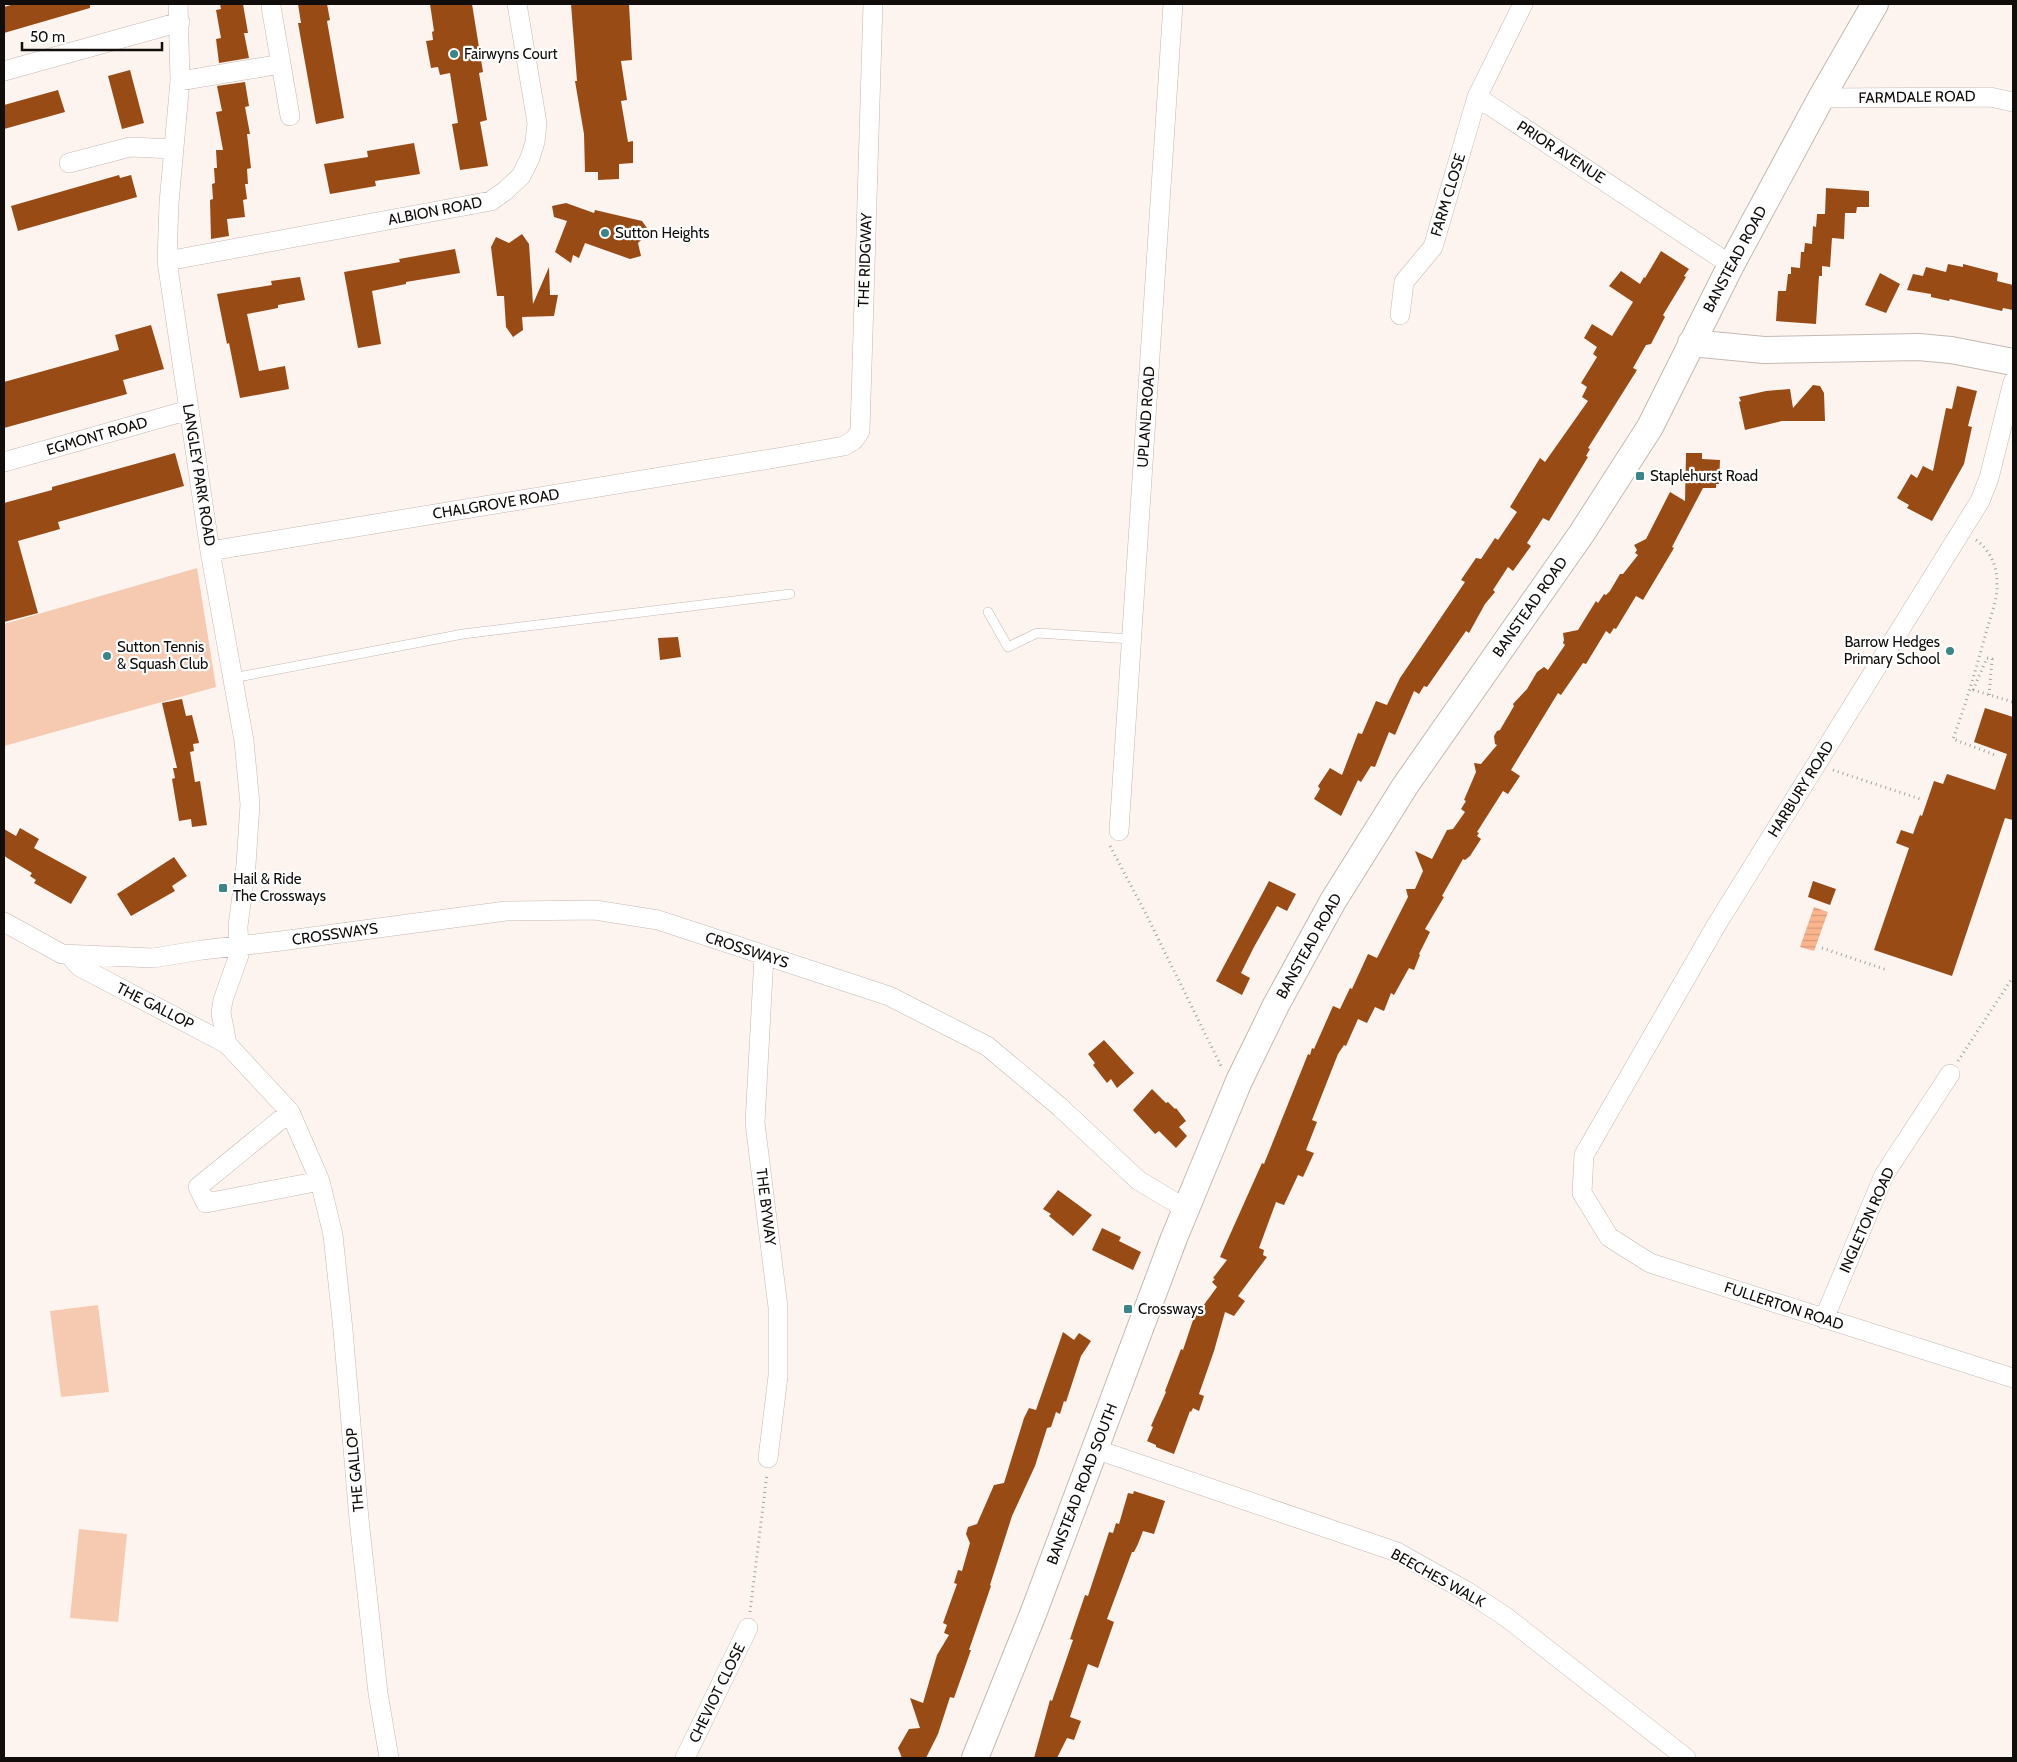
<svg xmlns="http://www.w3.org/2000/svg" width="2017" height="1762" viewBox="0 0 2017 1762" font-family="Cabin,sans-serif">
  <defs>
    <pattern id="water-rules" width="6" height="5" patternUnits="userSpaceOnUse" patternTransform="scale(1.25)"><rect width="6" height="5" fill="#fab48e"/><path d="M0 2.5h6" fill="none" stroke="#d59a79"/></pattern>
  </defs>
  <rect width="100%" height="100%" fill="#fef4ef"/>
  <path fill="#f6c9b1" d="M197 568 216 687 4 746V624Z
    M98 1305 109 1392 61 1397 50 1311Z
    M79 1529 127 1534 118 1622 70 1618Z"/>
  <path fill="url(#water-rules)" d="M1814 907 1828 912 1814 951 1800 947Z"/>
  <path fill="#994b16" d="M14 4H90V8L4 33V7Z
    M220 4H243L248 33H244L249 58 219 63 216 39 221 38 216 10 221 9Z
    M298 4H327L330 20 327 21 344 118 316 124 298 23H301Z
    M430 4H472L483 72 479 73 487 120 480 122 488 166 460 170 452 124 458 123 450 73 440 75 438 67 431 68 426 41 433 40 432 32 434 31Z
    M571 4H629L632 60 621 61 627 100 621 101 628 142 633 141V163L619 164V179L598 180V172H585L584 134 575 81H577Z
    M130 70 144 123 122 129 108 76Z
    M245 82 249 106 245 107 250 134H247L251 168 247 169 248 184H245L247 199 243 200 245 217 227 219 229 236 211 239 210 200 213 199 212 184 215 183 214 168H217L216 150H223L216 112 222 111 217 86Z
    M58 90 65 112 4 129V105Z
    M414 143 420 174 375 181 376 186 330 194 324 164 368 157 367 151Z
    M119 175 120 178 131 175 137 197 18 231 11 206Z
    M1826 188 1869 191V207H1857L1856 213H1845L1844 239 1832 238 1830 267 1822 266V276H1819L1816 324 1776 321 1778 291H1786L1788 274H1791V267L1800 268 1801 252H1804L1805 243 1812 244 1813 226 1816 227 1817 214H1825Z
    M566 203 594 213 595 210 642 221 650 232 638 243 641 256 630 259 585 243 579 258 573 255 571 263 555 252 567 221 554 217 552 206Z
    M522 234 529 244 533 304 549 267 550 295H558L554 316 522 317 523 330 513 337 506 327 504 296H497L491 247 496 237 509 243Z
    M455 249 460 273 406 282V284L372 291 381 344 358 348 344 272 400 262 399 259Z
    M1661 251 1689 269 1684 276 1686 277 1663 315 1665 317 1651 344 1646 345 1633 368 1637 370 1588 448 1590 449 1586 456 1588 457 1549 521 1543 518 1527 543 1531 546 1513 571 1508 567 1493 590 1495 592 1485 604 1469 633 1466 631 1427 687 1424 686 1419 694 1414 691 1395 735 1389 732 1375 767 1371 766 1361 782 1358 780 1341 816 1314 799 1320 789 1318 786 1330 768 1342 775 1358 733 1362 734 1376 701 1387 705 1400 678 1465 582 1461 580 1476 558 1481 559 1495 538 1498 540 1517 512 1510 507 1540 458 1545 462 1588 401 1582 397 1587 387 1581 383 1597 357 1593 354 1597 347 1584 338 1592 324 1612 336 1633 302 1609 286 1621 271 1640 284 1644 277 1645 278Z
    M1948 264 1963 267V264L1998 273 1997 281 2013 285V310L2003 308 2002 311 1950 299 1949 301 1931 297V294L1907 290 1913 274 1923 276 1926 267 1946 272Z
    M1880 273 1900 284 1886 313 1865 305Z
    M300 277 305 300 278 305V308L247 314 259 371 285 366 289 389 240 398 229 343 227 344 217 294 272 285 271 281Z
    M151 325 164 369 123 380 127 394 4 428V382L119 350 115 335Z
    M1813 385 1820 386 1824 393 1825 421H1782L1745 430 1739 402 1741 401 1739 397 1766 391 1790 389 1793 408Z
    M1957 386 1977 391 1968 426 1972 427 1964 464 1932 521 1907 508 1909 505 1897 498 1911 474 1917 478 1923 466 1933 471 1946 408 1952 409Z
    M175 453 184 486 58 522 60 529 18 541 38 613 4 622V503L52 490V487Z
    M1686 453H1702V459L1720 460 1719 484H1716V488H1703L1672 547 1674 548 1643 600 1636 596 1616 629 1614 628 1610 634 1606 631 1586 664 1583 663 1561 695 1558 693 1539 724 1511 770 1520 776 1508 794 1503 791 1477 832 1479 833 1477 836 1481 839 1470 856 1465 860 1463 859 1442 896 1444 897 1425 929 1430 932 1419 954 1420 955 1414 970 1409 968 1394 995 1391 993 1384 1011 1375 1007 1367 1023 1358 1019 1346 1046 1344 1045 1338 1054 1312 1120 1317 1122 1306 1150 1314 1153 1303 1177 1298 1175 1284 1205 1276 1202 1259 1248 1264 1250 1263 1255 1267 1257 1238 1296 1245 1301 1234 1316 1225 1312 1214 1351 1199 1394 1204 1396 1199 1411 1193 1408 1191 1412 1190 1411 1174 1454 1156 1447V1445L1147 1441 1153 1427 1151 1426 1166 1392 1165 1391 1181 1349 1183 1350 1196 1311H1198L1200 1305 1203 1306 1217 1287 1212 1282 1215 1279 1213 1278 1227 1260 1220 1257 1262 1163 1264 1164 1308 1054 1310 1055 1312 1048 1314 1049 1333 1006 1340 1009 1350 988 1352 989 1368 954 1377 958 1408 897 1406 889H1415L1423 871 1415 851 1432 859 1447 830 1453 829 1465 812 1461 809 1466 801 1464 800 1476 772 1474 763 1481 764 1497 745 1495 744 1494 736 1497 731 1500 730 1514 706 1513 704 1527 689 1537 672 1544 667 1548 670 1565 645 1563 643 1564 640 1563 633 1578 630 1596 601 1598 603 1604 594 1606 595 1610 591 1620 574H1623L1638 555 1635 553 1637 550 1634 545 1646 539 1670 492 1685 501Z
    M678 637 681 657 660 660 658 638Z
    M182 699 186 716 192 715 199 743 193 744 194 751 190 752 195 782 200 781 207 825 192 827 191 819 179 821 172 779 175 778 173 768H177L162 703Z
    M1985 708 2013 717V820L2005 818 1952 976 1874 950 1909 848 1896 843 1901 830 1913 834 1920 815 1922 816 1934 781 1943 784 1947 774 1995 790 2007 754 1974 742Z
    M20 828 39 839 34 848 87 877 71 904 34 883 36 880 30 876 32 873 4 856V829L16 836Z
    M174 857 187 876 172 886 175 891 131 916 117 894Z
    M1269 881 1296 894 1287 911 1277 906 1254 947 1241 973 1250 978 1242 995 1216 981Z
    M1813 881 1836 889 1830 905 1808 897Z
    M1104 1040 1134 1073 1117 1088 1111 1079 1107 1083 1093 1065 1095 1063 1088 1054Z
    M1152 1089 1166 1103 1168 1102 1175 1109 1176 1108 1186 1121 1179 1127 1187 1136 1176 1148 1159 1131 1155 1134 1133 1110Z
    M1058 1190 1092 1215 1073 1236 1049 1216 1051 1214 1043 1209Z
    M1102 1228 1121 1237 1119 1241 1141 1252 1133 1270 1092 1250Z
    M1063 1332 1074 1340 1079 1333 1091 1341 1081 1356 1066 1402 1064 1401 1060 1414 1056 1412 1051 1427 1047 1428 1035 1466 1012 1516 990 1585 991 1586 969 1650H971L954 1698 950 1697 938 1734 926 1758H902L898 1748 909 1729 920 1728 910 1698 923 1703 937 1655 949 1635 944 1633 947 1625 943 1623 957 1584 954 1583 958 1570 962 1571 970 1543 966 1534 968 1527 977 1524 994 1485 1004 1483 1024 1418 1029 1408 1036 1410Z
    M1134 1491 1165 1501 1154 1534 1143 1531 1138 1544 1134 1552H1132L1107 1619 1114 1622 1098 1668 1088 1664 1070 1717 1081 1721 1074 1740 1067 1738 1057 1758H1034L1050 1700 1052 1701 1073 1640 1070 1639 1085 1595 1088 1596 1109 1532 1113 1533 1116 1523 1119 1524 1128 1493 1133 1494Z"/>
  <g fill="none" stroke-linecap="round" stroke-linejoin="round">
    <defs>
      <path id="lane" d="M988 612 1008 647 1037 633 1132 639
        M233 678 463 634 790 594"/>
      <path id="street" d="M178 4 180 81 169 203 167 261 210 551 244 741 250 804 246 865 238 926 239 955 223 1000 221 1013 227 1044
        M1523 4 1477 97 1731 265
        M281 64 290 116
        M4 71 180 22
        M180 81 281 64 271 7
        M1821 98 1990 97 2013 102
        M69 163 130 147 174 149
        M167 261 491 201 505 191 521 176 530 158 535 142 537 123 517 4
        M1400 315 1404 282 1433 247 1477 97
        M2013 382 1989 478 1980 501 1717 924 1584 1155 1582 1193 1609 1237 1650 1263 2013 1378
        M4 462 189 410
        M210 551 782 457 844 446 854 440 860 431 873 4
        M1119 831 1173 4
        M4 922 62 954 153 958 202 950 281 941 506 911 595 910 658 920 889 996 987 1046 1060 1107 1138 1180 1186 1209
        M70 956 80 967 227 1044 290 1112 320 1181 333 1235 343 1330 359 1519 378 1693 389 1758
        M764 956 755 1123 778 1307V1376L768 1458
        M290 1112 198 1187 206 1203 320 1181
        M1824 1319 1884 1175 1950 1074
        M1095 1449 1397 1552 1468 1592 1506 1617 1686 1758
        M685 1758 748 1628"/>
      <path id="secondary" d="M1691 343 1764 350 1918 347 1951 350 2013 362
        M975 1758 1033 1614 1174 1238 1239 1081 1276 1005 1333 901 1405 786 1582 533 1650 427 1731 265 1821 98 1875 4"/>
    </defs>
    <use href="#lane" stroke="#c4b8b2" stroke-width="10"/>
    <use href="#street" stroke="#c4b8b2" stroke-width="20"/>
    <use href="#secondary" stroke="#c4b8b2" stroke-width="28"/>
    <path stroke="#a9a19d" stroke-width="3" stroke-dasharray="1 4" stroke-linecap="butt" d="M1976 540C1991 551 1997 566 1997 584 1998 598 1991 615 1987 629 1977 666 1966 703 1953 739L1995 755
      M1973 690 1987 658 1992 659 1989 696
      M1973 690 2013 702
      M1833 770 1923 800
      M1110 846 1145 912 1221 1066
      M1822 948 1887 970
      M1958 1061 2013 977
      M750 1612 767 1474"/>
    <use href="#lane" stroke="#fff" stroke-width="9"/>
    <use href="#street" stroke="#fff" stroke-width="19"/>
    <use href="#secondary" stroke="#fff" stroke-width="26"/>
  </g>
  <g fill="#3b8487" stroke="#fff" stroke-width="2">
    <circle cx="454" cy="54" r="5"/>
    <circle cx="605" cy="233" r="5"/>
    <rect x="1635" y="471" width="10" height="10" rx="2.5"/>
    <circle cx="1950" cy="651" r="5"/>
    <circle cx="107" cy="656" r="5"/>
    <rect x="218" y="883" width="10" height="10" rx="2.5"/>
    <rect x="1123" y="1304" width="10" height="10" rx="2.5"/>
  </g>
  <g text-anchor="middle" dominant-baseline="central" stroke-width="4.5" stroke-linejoin="round" paint-order="stroke">
    <g font-size="15" fill="#100d0b" stroke="#fff" text-anchor="start">
      <text x="464" y="54">Fairwyns Court</text>
      <text x="615" y="233">Sutton Heights</text>
      <text x="1650" y="476">Staplehurst Road</text>
      <text x="1940" y="642" text-anchor="end">Barrow Hedges<tspan x="1940" dy="17">Primary School</tspan></text>
      <text x="117" y="647">Sutton Tennis<tspan x="117" dy="17">&amp; Squash Club</tspan></text>
      <text x="233" y="879">Hail &amp; Ride<tspan x="233" dy="17">The Crossways</tspan></text>
      <text x="1138" y="1309">Crossways</text>
    </g>
    <g font-size="15" fill="#100d0b" stroke="#fff">
      <text transform="translate(1917 97) rotate(-1)">FARMDALE ROAD</text>
      <text transform="translate(1561 152) rotate(33)">PRIOR AVENUE</text>
      <text transform="translate(1448 195) rotate(-73)">FARM CLOSE</text>
      <text transform="translate(435 211) rotate(-11)">ALBION ROAD</text>
      <text transform="translate(1735 259) rotate(-62)">BANSTEAD ROAD</text>
      <text transform="translate(865 260) rotate(-88)">THE RIDGWAY</text>
      <text transform="translate(1146 417) rotate(-86)">UPLAND ROAD</text>
      <text transform="translate(97 436) rotate(-16)">EGMONT ROAD</text>
      <text transform="translate(199 475) rotate(81)">LANGLEY PARK ROAD</text>
      <text transform="translate(496 504) rotate(-9)">CHALGROVE ROAD</text>
      <text transform="translate(1530 607) rotate(-55)">BANSTEAD ROAD</text>
      <text transform="translate(1801 789) rotate(-58)">HARBURY ROAD</text>
      <text transform="translate(335 934) rotate(-8)">CROSSWAYS</text>
      <text transform="translate(1309 946) rotate(-61)">BANSTEAD ROAD</text>
      <text transform="translate(747 950) rotate(18)">CROSSWAYS</text>
      <text transform="translate(155 1006) rotate(27)">THE GALLOP</text>
      <text transform="translate(766 1207) rotate(83)">THE BYWAY</text>
      <text transform="translate(1867 1220) rotate(-66)">INGLETON ROAD</text>
      <text transform="translate(1784 1306) rotate(18)">FULLERTON ROAD</text>
      <text transform="translate(355 1470) rotate(-95)">THE GALLOP</text>
      <text transform="translate(1082 1484) rotate(-69)">BANSTEAD ROAD SOUTH</text>
      <text transform="translate(1438 1578) rotate(29)">BEECHES WALK</text>
      <text transform="translate(717 1693) rotate(-64)">CHEVIOT CLOSE</text>
    </g>
  </g>
  <rect width="2017" height="1762" fill="none" stroke="#100d0b" stroke-width="10"/>
  <path d="M22 42v8h140v-8" fill="none" stroke="#100d0b" stroke-width="2.5"/>
  <text x="30" y="42" font-size="15" fill="#100d0b" stroke="#ffffff" stroke-width="4" paint-order="stroke">50 m</text>
</svg>
